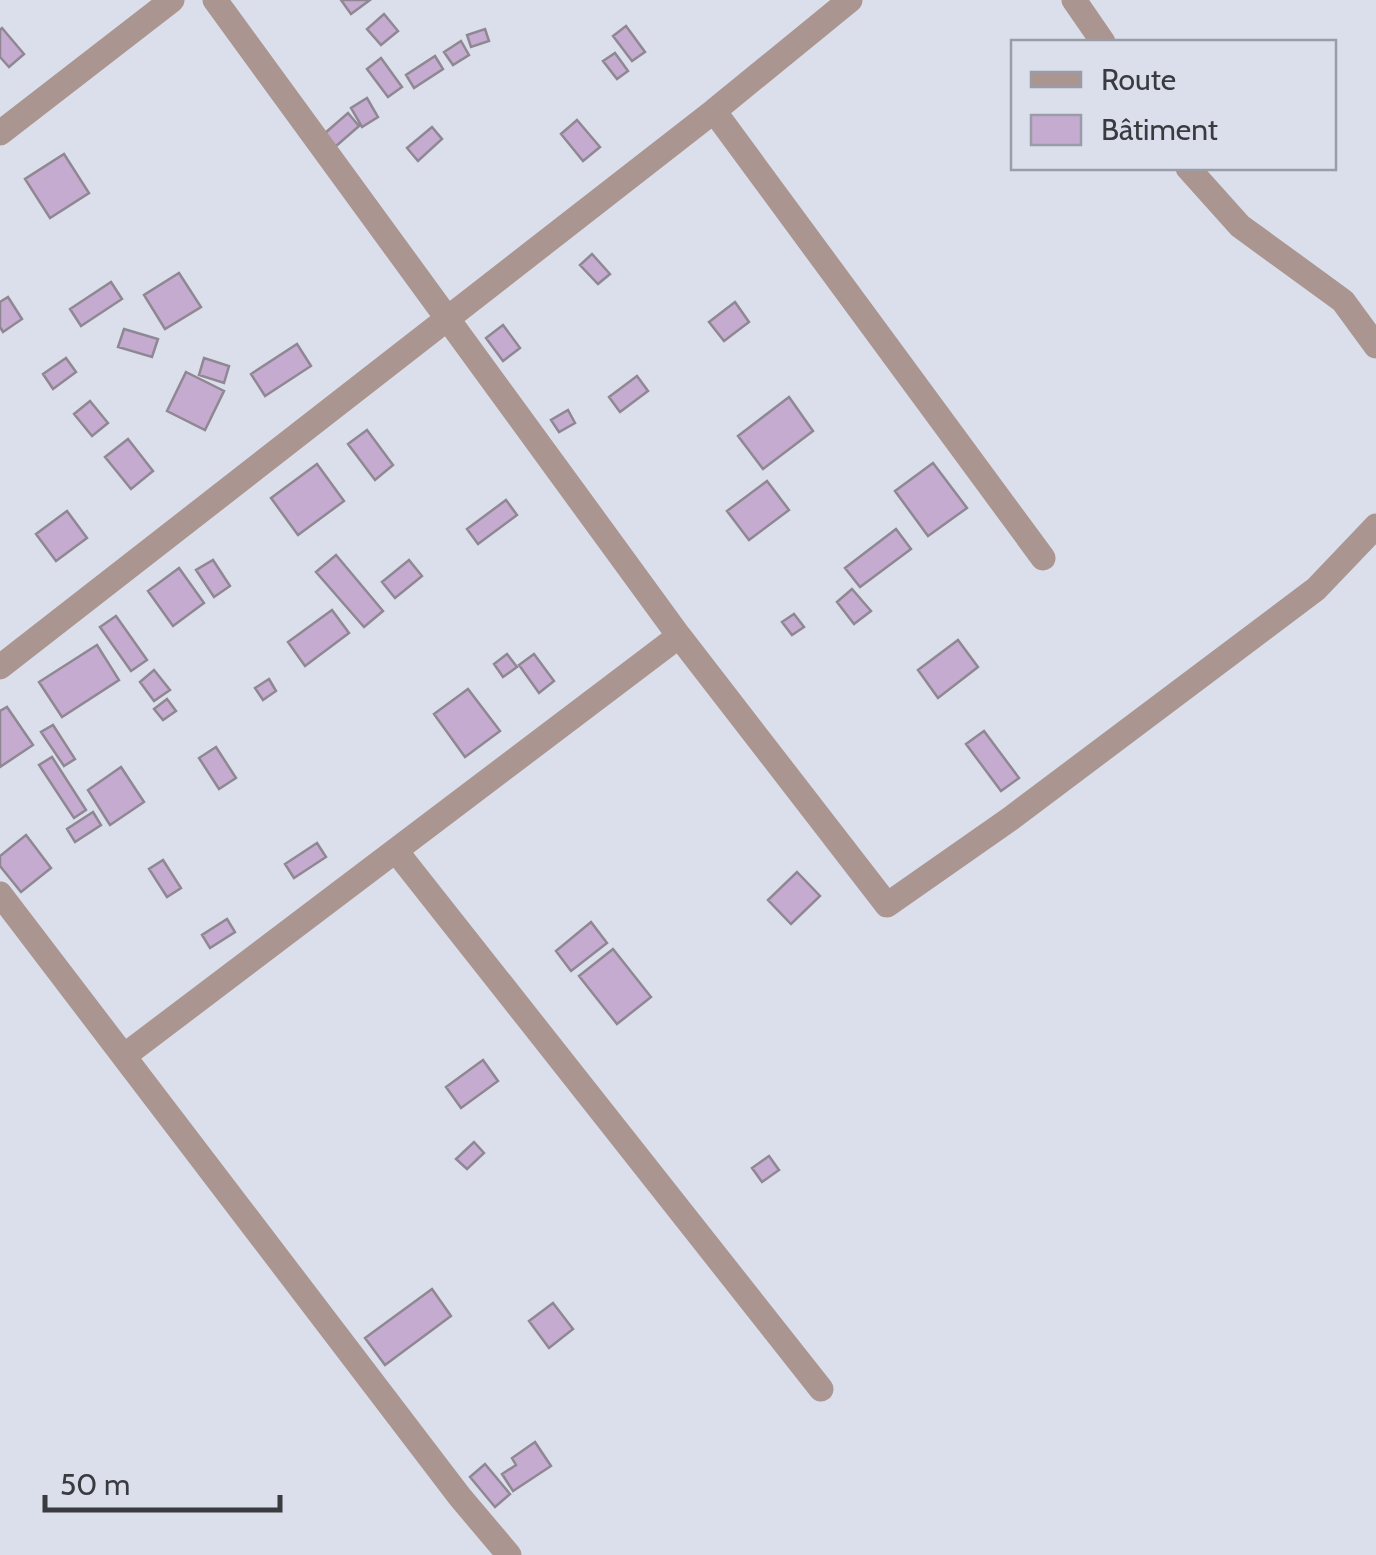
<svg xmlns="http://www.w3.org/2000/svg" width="1376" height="1555" viewBox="0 0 1376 1555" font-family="Cabin,sans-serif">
  <rect width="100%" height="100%" fill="#dadfeb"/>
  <path fill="#c5abd0" stroke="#8f8892" stroke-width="2.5" d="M341 0H370L351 14Z
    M384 14 398 31 381 45 367 29Z
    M626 26 645 52 632 61 613 36Z
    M2 28 24 54 9 67 0 57V30Z
    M485 29 489 41 471 47 467 35Z
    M461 41 469 55 453 65 444 52Z
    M615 53 628 71 617 79 603 61Z
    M435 56 443 69 414 88 406 75Z
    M381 58 402 87 388 97 367 69Z
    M367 98 378 117 362 127 351 108Z
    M348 113 359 126 335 147 324 134Z
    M577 120 600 147 583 161 561 134Z
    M432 127 442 139 418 161 407 148Z
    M64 154 89 193 50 218 25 179Z
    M592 254 610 274 598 284 580 265Z
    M179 273 201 307 165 329 144 295Z
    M111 282 122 299 81 326 70 309Z
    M8 297 22 319 3 332 0 327V302Z
    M735 302 749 322 724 341 709 322Z
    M503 325 520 348 503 361 486 338Z
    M124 329 158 339 152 357 118 347Z
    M297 344 311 366 265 396 251 374Z
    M66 358 76 372 53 389 43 374Z
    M204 358 229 366 224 383 199 375Z
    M186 372 224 391 205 430 167 411Z
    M637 376 648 391 620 412 609 397Z
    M789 397 813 431 763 469 738 436Z
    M90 401 108 423 92 436 74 414Z
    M568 410 575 423 559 432 551 420Z
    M367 430 393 465 375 480 348 444Z
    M128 439 153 471 131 489 105 457Z
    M933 463 967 508 928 536 895 491Z
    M317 464 344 501 298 535 271 498Z
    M767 481 789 510 749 540 727 511Z
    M506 500 517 515 478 544 467 529Z
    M67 511 87 538 56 561 36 534Z
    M896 529 911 549 860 587 845 568Z
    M336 555 383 611 364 627 316 572Z
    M213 560 230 586 214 597 196 570Z
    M409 560 422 576 395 598 382 582Z
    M179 568 204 603 173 626 148 591Z
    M852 589 871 611 854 624 837 602Z
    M332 610 349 633 305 666 288 642Z
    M794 614 804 627 792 635 782 622Z
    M116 616 147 660 131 671 100 627Z
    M958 640 978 667 938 698 918 670Z
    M97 645 119 680 62 717 39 682Z
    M507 654 517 667 503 677 494 664Z
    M534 654 554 681 539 693 519 665Z
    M154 670 170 690 154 701 140 682Z
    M269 679 276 691 263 700 255 688Z
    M468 689 500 731 465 757 434 714Z
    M167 699 176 711 163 720 154 709Z
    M7 707 33 745 0 767V711Z
    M53 725 75 759 64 766 41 732Z
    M984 731 1019 778 1001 791 966 744Z
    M216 747 236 778 219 789 199 758Z
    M52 757 86 810 74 818 39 765Z
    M121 767 144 802 110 825 88 790Z
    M93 812 101 825 75 842 67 829Z
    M26 835 51 868 21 892 0 866V856Z
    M317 843 326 857 294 878 285 864Z
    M163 860 181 888 167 897 149 869Z
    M797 872 820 896 791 924 768 900Z
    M227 919 235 932 210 948 202 935Z
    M591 922 607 943 571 971 556 951Z
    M613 949 651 997 617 1024 579 976Z
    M483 1060 498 1081 461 1108 446 1087Z
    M474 1142 484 1153 467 1169 456 1159Z
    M769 1156 779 1170 762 1182 752 1168Z
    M432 1289 451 1316 385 1365 365 1338Z
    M553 1303 573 1329 549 1348 529 1321Z
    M535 1442 551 1466 513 1491 502 1474 516 1465 512 1458Z
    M485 1464 510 1494 495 1507 470 1477Z"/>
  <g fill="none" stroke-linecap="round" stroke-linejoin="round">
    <path stroke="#ab9591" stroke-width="25" d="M215 0 679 636 887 905 1010 819 1316 589 1376 526
      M1074 0 1103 42
      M714 111 1043 558
      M0 133 172 0
      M1188 168 1240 226 1343 301 1376 346
      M0 667 714 111 850 0
      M396 851 821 1389
      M0 894 460 1497 509 1555
      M124 1056 679 636"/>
  </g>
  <rect x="1011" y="40" width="325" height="130" fill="#dadfeb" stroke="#9a9da7" stroke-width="2.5"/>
  <rect x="1031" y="72" width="50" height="15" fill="#ab9591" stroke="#9a9da7" stroke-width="2.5"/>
  <text x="1101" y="90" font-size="30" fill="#393b40">Route</text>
  <rect x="1031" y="115" width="50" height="30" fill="#c5abd0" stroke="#9a9da7" stroke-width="2.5"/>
  <text x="1101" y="140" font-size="30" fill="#393b40">Bâtiment</text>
  <path d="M45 1495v15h235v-15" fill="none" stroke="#393b40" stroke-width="5"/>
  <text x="60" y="1495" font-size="30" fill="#393b40" stroke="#dadfeb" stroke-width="8" paint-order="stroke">50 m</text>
</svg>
